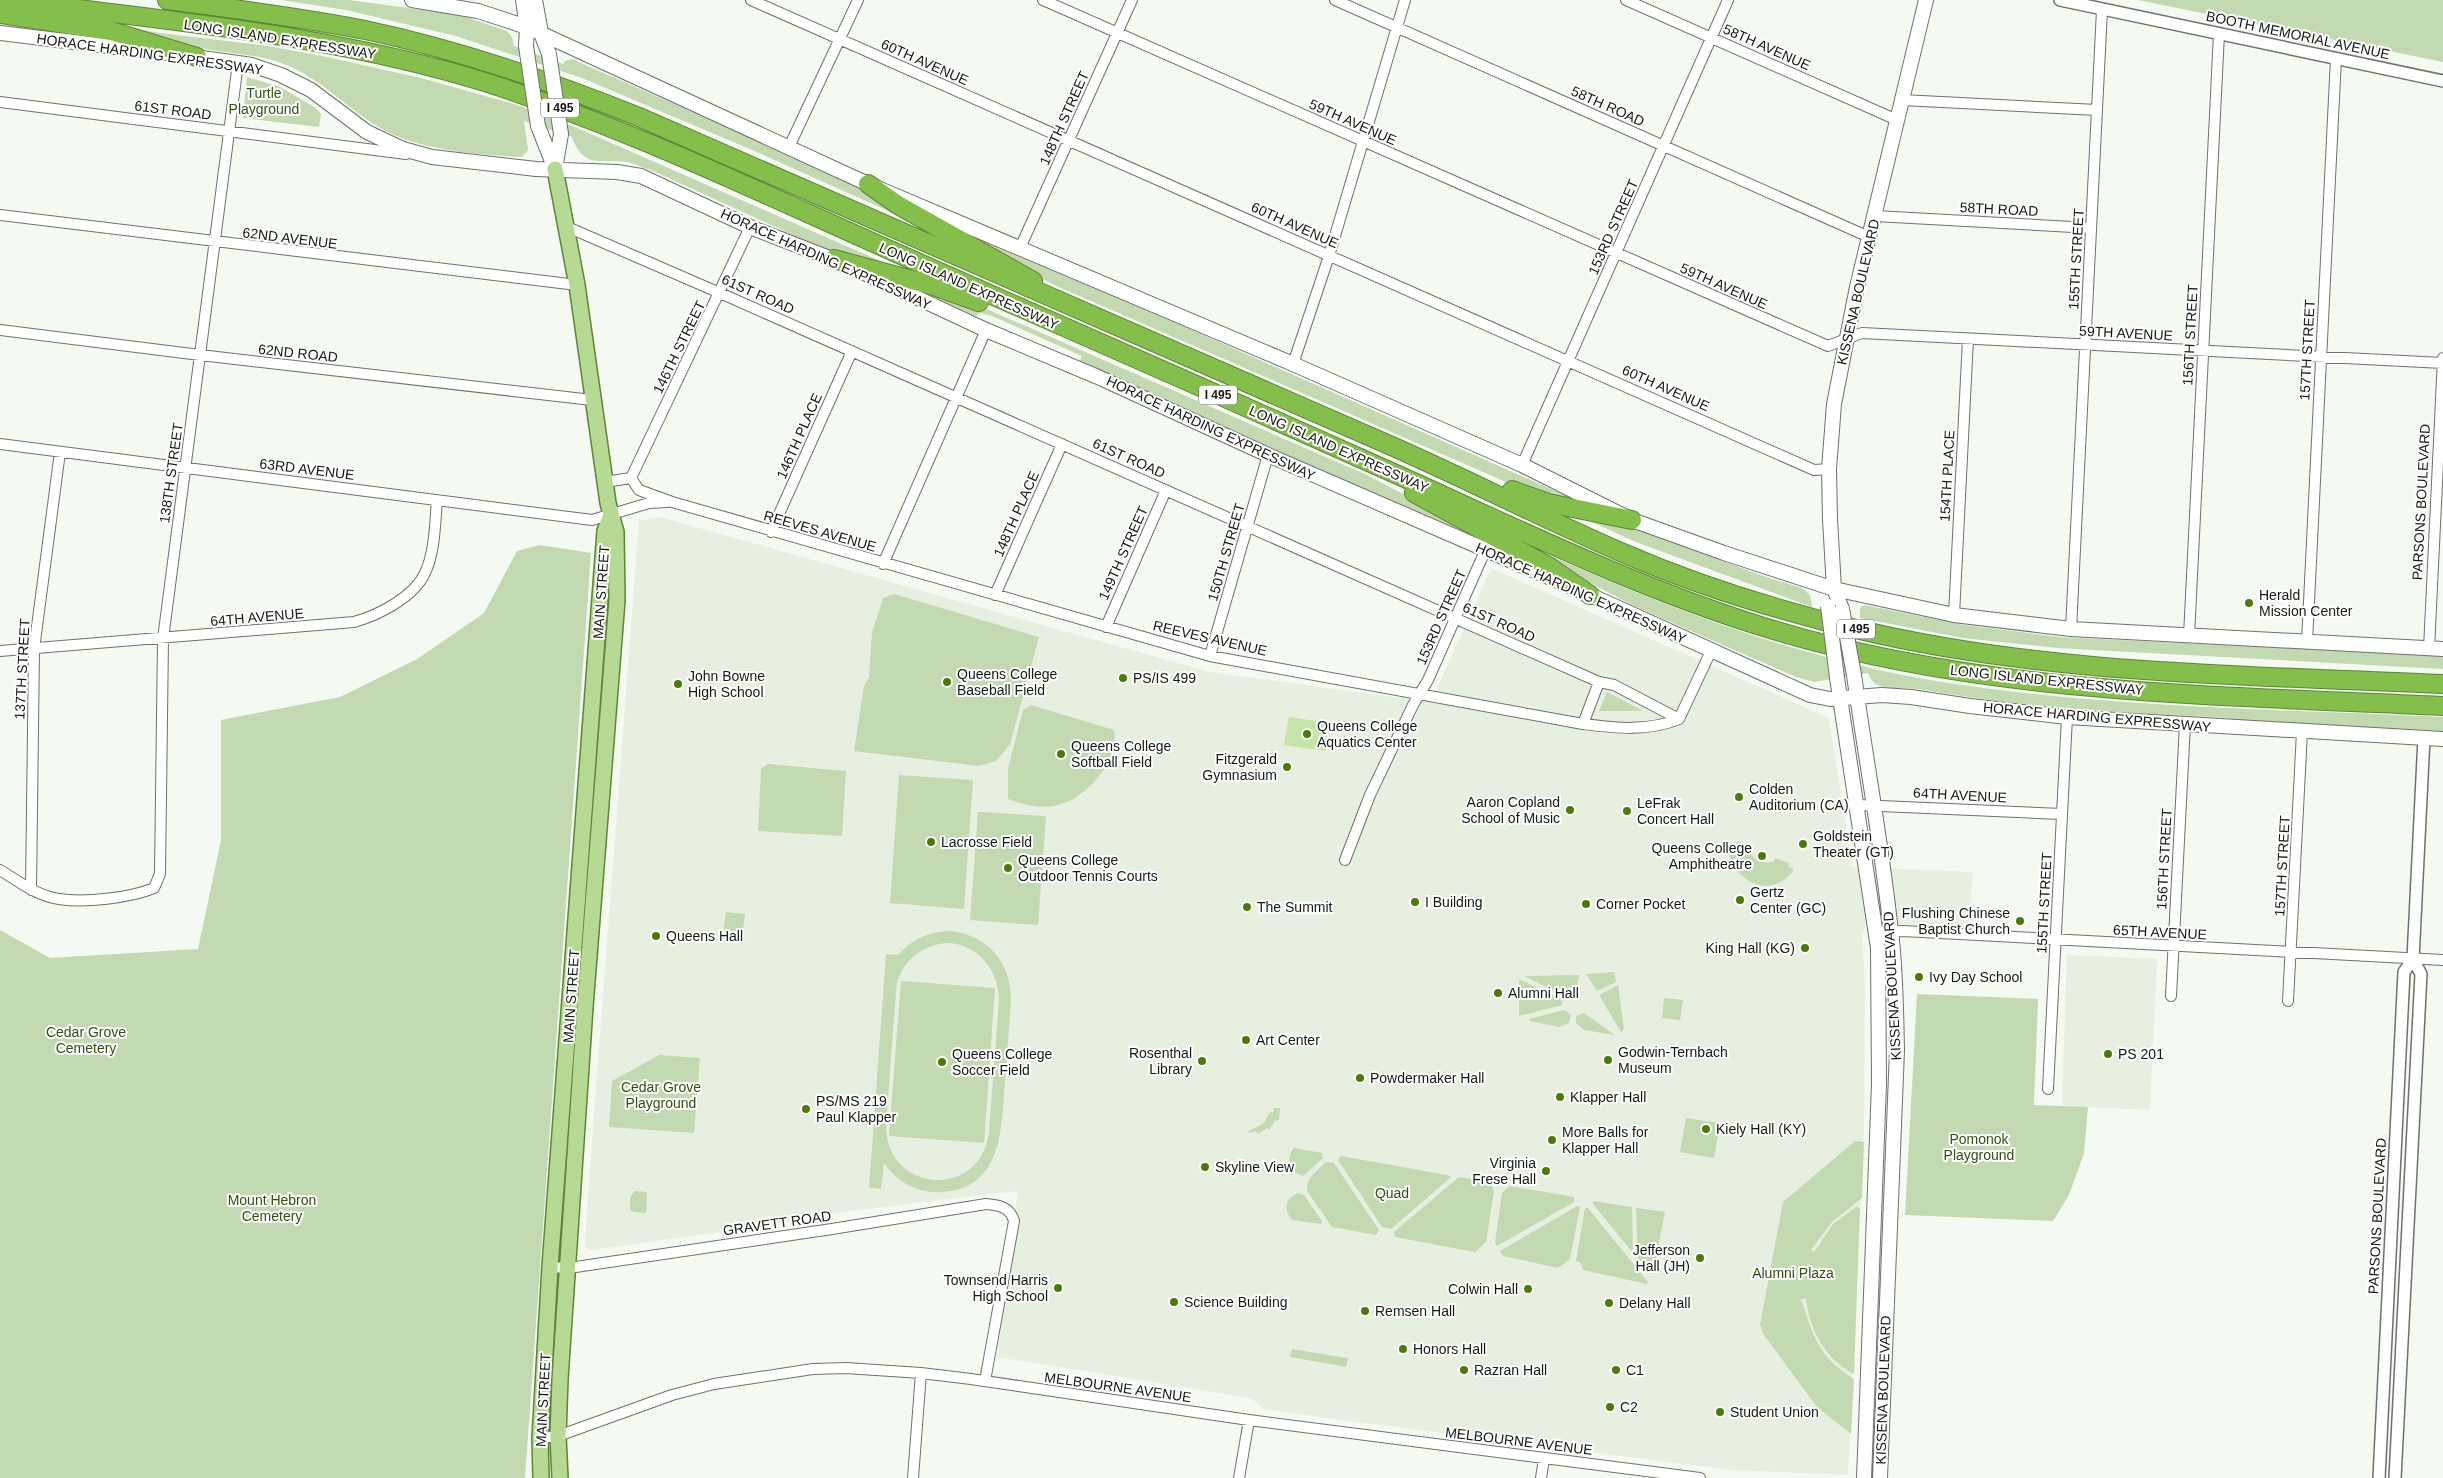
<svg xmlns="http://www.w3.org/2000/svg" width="2443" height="1478" viewBox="0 0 2443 1478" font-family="Arial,sans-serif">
  <rect width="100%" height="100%" fill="#f4f9f1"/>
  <path fill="#e7efe0" d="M660 517 1209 672 1431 702 1491 568 1829 718 1852 867 1973 872 1969 924 1866 925 1862 935 1865 982 1864 1129 1848 1475 1730 1470 1326 1418 1264 1409 1251 1398 997 1357 1018 1191 849 1211 763 1226 591 1250 587 1248 585 1244 590 1168 639 521Z
    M2067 955 2157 959 2150 1110 2062 1106Z"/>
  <path fill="#c3d9b2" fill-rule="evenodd" d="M281 0H349L460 15 507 31 512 37 514 46 563 64 565 61 572 59 849 181 933 231 752 150 582 78 456 36 346 10Z
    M2138 0H2443V62Z
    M113 25 160 33 268 46 327 57 421 78 514 104 575 127 910 274 830 252 651 170C643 168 635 164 628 162 600 158 584 170 572 137L524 121 528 150 522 157C472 154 415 151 372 123 342 103 318 77 284 64 258 54 232 54 205 49 174 43 144 33 113 25Z
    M247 77 280 87 316 108 321 114 319 127 243 118Z
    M937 217 1569 497 1567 501 1538 496 1052 284 935 219Z
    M919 290 966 300 1367 475 1483 536 1480 540 1079 363 1082 356 992 316 980 313 976 316Z
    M1585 519 1634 527 1760 575 1802 588 1810 595 1812 607 1636 542Z
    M540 545 591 553 525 1478H0V930L50 958 198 949 221 840V720L340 697 417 659 484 613 517 551Z
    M1540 551C1669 609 1802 660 1942 682 2107 708 2276 709 2443 717V731L2230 720V718C2128 713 2026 708 1925 690 1911 687 1894 690 1880 686 1873 684 1871 679 1868 673L1814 682 1796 677 1634 606 1538 555Z
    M894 594 1039 637 1010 744 996 761 979 766 854 751 864 686 869 677 872 633 883 598Z
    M1864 605 1965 625 2059 637 2443 656V669L2057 648 1963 638 1860 618V608Z
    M1607 692 1643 711H1599Z
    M1031 705 1114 730C1120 760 1086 799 1058 805 1040 809 1024 805 1008 799V769L1023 710Z
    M768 764 846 771 842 836 758 831 761 769Z
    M899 775 973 780 964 909 890 903Z
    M978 812 1046 816 1038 925 970 920Z
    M1737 841 1749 847C1751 860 1761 864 1773 862L1775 858 1789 863 1788 866 1794 870C1770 903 1727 879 1728 842L1736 845Z
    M726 912 745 914 742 937 723 935Z
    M951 931C988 935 1012 964 1011 1001 1009 1028 1007 1054 1005 1081 1001 1127 1004 1187 943 1192 918 1194 897 1182 884 1163L881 1189 869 1188 886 954 898 955C912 939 930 931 951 931ZM951 943C980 947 998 970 999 999L989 1132C981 1200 886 1194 886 1125L896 991C899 962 922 943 951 943Z
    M1614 972 1616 982 1597 991 1586 974Z
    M1579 975 1576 991 1565 996 1524 976Z
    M1519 979 1562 1000V1005L1519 1016Z
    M901 981 995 988 984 1143 889 1136Z
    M1618 985 1624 1030 1621 1032 1599 995Z
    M1917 994 2038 999 2034 1105 2088 1107 2084 1153 2069 1195 2053 1221 1905 1215Z
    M1664 998 1683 1000 1680 1020 1662 1018Z
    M1564 1010 1571 1015 1569 1023 1559 1027 1530 1021 1529 1019Z
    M1584 1013 1615 1035 1584 1030 1576 1023V1016Z
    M659 1055 700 1058 694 1133 609 1127 612 1081Z
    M1274 1108H1280L1279 1120 1275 1121 1269 1130 1267 1128 1258 1134 1256 1131 1249 1133V1131L1264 1123 1270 1112 1273 1113Z
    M1686 1118 1720 1123 1714 1158 1680 1152Z
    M1855 1141 1864 1142 1862 1198 1832 1222 1811 1250 1814 1252 1833 1224 1856 1207 1860 1208 1854 1374C1825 1359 1809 1329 1806 1298L1800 1300 1802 1302C1814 1338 1819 1357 1854 1379L1851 1434 1817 1407 1764 1335 1760 1325 1783 1202Z
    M1294 1148 1322 1153 1323 1158 1303 1176 1298 1174C1289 1167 1286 1157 1294 1148Z
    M1341 1156 1447 1175 1451 1177 1391 1229 1382 1227 1338 1160Z
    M1326 1162 1334 1163 1379 1230 1376 1235 1332 1227 1307 1191C1305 1178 1317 1171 1326 1162Z
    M1459 1177 1490 1182 1494 1191 1486 1242 1475 1252 1395 1237 1394 1232Z
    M1509 1186 1574 1197V1202L1497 1246 1495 1243 1502 1193Z
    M635 1191 647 1192 646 1213 634 1212 630 1210V1197Z
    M1298 1193 1304 1195 1322 1221 1321 1224 1292 1220C1283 1209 1285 1198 1298 1193Z
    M1593 1201 1632 1207 1633 1253 1593 1204Z
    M1577 1206 1580 1207 1570 1259 1558 1268 1503 1256 1500 1251Z
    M1585 1208H1588L1648 1282 1647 1284 1583 1270 1581 1263 1576 1261Z
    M1636 1208 1665 1212 1653 1273 1638 1258Z
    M1292 1349 1348 1358 1346 1367 1290 1357Z"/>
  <path fill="#c3e5a8" d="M1289 717 1329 723 1325 751 1284 745Z"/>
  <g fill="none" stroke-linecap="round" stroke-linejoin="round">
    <defs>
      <path id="minor" d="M751 0 1814 470 1829 469
        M1043 0 1828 346 1862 333 2443 363
        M1335 0 1869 237
        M1626 0 1897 120
        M1902 100 2097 110
        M0 102 406 154
        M789 147 858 0
        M0 215 577 285
        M1875 216 2091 228
        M565 226 720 293 1599 682 1614 685 1679 719
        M1020 248 1132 0
        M0 330 200 355 592 400
        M1293 364 1329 256 1405 0
        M0 444 592 520 649 503 667 502
        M1522 465 1728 0
        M631 478 639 490 672 502 1210 656 1583 724C1616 728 1647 732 1679 719L1711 651
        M631 478 750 227
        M605 482 631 478
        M771 532 852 351
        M883 564 986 330
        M995 595 1062 444
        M1954 615 1968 339
        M1106 627 1166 490
        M2071 629 2102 10
        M2189 636 2219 34
        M2307 642 2336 58
        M2429 649 2443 358
        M0 651 354 622C379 615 414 597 425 573 435 552 435 523 437 500
        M1210 656 1268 455
        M1583 724 1599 682
        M1858 805 2062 814
        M1345 860 1370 795 1413 705 1428 680 1485 551
        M0 870C18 881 37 896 59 899 84 903 130 898 154 888L160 874 163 639 238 63
        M31 890 34 649 60 452
        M1876 932 1903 931 2443 960
        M2171 996 2185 724
        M2288 1001 2302 732
        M2048 1089 2067 717
        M550 1267 569 1268 832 1229 986 1204C999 1205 1010 1207 1014 1221L985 1381
        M540 1438 558 1436 672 1395 714 1384 813 1369 846 1368 921 1373 971 1379 1249 1420 1700 1478
        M913 1478 921 1373
        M1239 1478 1249 1420
        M1541 1478 1544 1459"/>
      <path id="tertiary" d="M2060 0 2443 81
        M2379 1478 2404 972 2413 959 2424 738
        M2395 1478 2421 974 2413 959"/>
      <path id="secondary" d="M412 0 478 11 527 27 868 184 1293 364 1522 465 1632 520 1724 553 1834 589 1954 615 2071 629 2443 649
        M523 0 527 27 526 46
        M535 0 541 33 549 54
        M0 33 164 53
        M188 56 252 65 281 75 311 90 367 132 403 149 432 157 536 169 617 172 641 176 750 227 842 263
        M538 126 555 169
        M555 169 561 134
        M862 272 986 330 1098 377 1268 455 1590 595 1810 695 1830 699 1882 695 1911 697 1970 706 2067 717 2443 739
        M1842 609 1834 589 1830 519 1829 469 1834 404 1857 287 1926 0
        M1854 675C1866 761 1882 846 1891 932 1896 971 1896 1011 1897 1050L1880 1478
        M1837 678 1878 948 1879 1084 1864 1478"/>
      <path id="primary" d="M555 169 577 285 608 503 616 532 617 600 585 1007 560 1379 558 1436 560 1478
        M541 1478 540 1438 550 1267 605 531 611 515"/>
      <path id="motorway" d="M6 0C167 21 332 34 488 83 627 128 759 192 892 251 1060 326 1230 399 1398 475 1520 530 1640 589 1767 628 1985 695 2217 695 2443 706
        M167 0C234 9 300 17 365 30 460 50 550 81 639 117 888 228 1138 336 1387 444 1467 479 1544 519 1623 553 1699 586 1780 611 1860 630 2050 675 2249 675 2443 684
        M0 14 111 31 197 57
        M868 184 898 205 1033 281
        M834 259 934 286 979 302
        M1512 490 1548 503 1632 520
        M1414 493 1548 566 1590 595"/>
    </defs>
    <use href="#minor" stroke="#6e726b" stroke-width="12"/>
    <use href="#tertiary" stroke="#6e726b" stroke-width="14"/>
    <use href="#secondary" stroke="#6e726b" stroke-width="16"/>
    <use href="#primary" stroke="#5e8538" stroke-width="18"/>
    <use href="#motorway" stroke="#5e8538" stroke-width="20"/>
    <use href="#minor" stroke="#fff" stroke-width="10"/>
    <use href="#tertiary" stroke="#fff" stroke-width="11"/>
    <use href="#secondary" stroke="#fff" stroke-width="14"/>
    <use href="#primary" stroke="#b6d993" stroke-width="15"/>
    <use href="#motorway" stroke="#85bf4b" stroke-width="18"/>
    <defs>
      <path id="secondary-bridge" d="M526 46 538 126
        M549 54 561 134
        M1828 606 1837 678
        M1842 609 1854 675"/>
    </defs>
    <use href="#secondary-bridge" stroke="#6e726b" stroke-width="16" stroke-linecap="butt"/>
    <use href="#secondary-bridge" stroke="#fff" stroke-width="14"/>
  </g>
  <g fill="#4b7b05" stroke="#fff" stroke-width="2">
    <circle cx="2249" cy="603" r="5"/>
    <circle cx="1123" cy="678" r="5"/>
    <circle cx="947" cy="682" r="5"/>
    <circle cx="678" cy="684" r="5"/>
    <circle cx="1307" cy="734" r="5"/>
    <circle cx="1061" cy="754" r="5"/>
    <circle cx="1287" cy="767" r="5"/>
    <circle cx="1739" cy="797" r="5"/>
    <circle cx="1570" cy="810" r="5"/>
    <circle cx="1627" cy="811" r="5"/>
    <circle cx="931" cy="842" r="5"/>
    <circle cx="1803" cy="844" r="5"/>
    <circle cx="1762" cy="856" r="5"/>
    <circle cx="1008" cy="868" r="5"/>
    <circle cx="1740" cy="900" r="5"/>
    <circle cx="1415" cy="902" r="5"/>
    <circle cx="1586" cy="904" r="5"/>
    <circle cx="1247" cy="907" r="5"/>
    <circle cx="2020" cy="921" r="5"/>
    <circle cx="656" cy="936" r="5"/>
    <circle cx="1805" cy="948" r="5"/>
    <circle cx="1919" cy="977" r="5"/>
    <circle cx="1498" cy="993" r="5"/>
    <circle cx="1246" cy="1040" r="5"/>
    <circle cx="2108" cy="1054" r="5"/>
    <circle cx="1608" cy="1060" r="5"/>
    <circle cx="1202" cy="1061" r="5"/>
    <circle cx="942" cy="1062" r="5"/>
    <circle cx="1360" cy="1078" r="5"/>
    <circle cx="1560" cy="1097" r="5"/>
    <circle cx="806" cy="1109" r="5"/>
    <circle cx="1706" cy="1129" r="5"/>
    <circle cx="1552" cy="1140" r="5"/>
    <circle cx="1205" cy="1167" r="5"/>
    <circle cx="1546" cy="1171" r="5"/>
    <circle cx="1700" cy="1258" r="5"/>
    <circle cx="1058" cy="1288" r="5"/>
    <circle cx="1528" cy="1289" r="5"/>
    <circle cx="1174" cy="1302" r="5"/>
    <circle cx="1609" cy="1303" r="5"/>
    <circle cx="1365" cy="1311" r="5"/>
    <circle cx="1403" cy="1349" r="5"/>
    <circle cx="1464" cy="1370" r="5"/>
    <circle cx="1616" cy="1370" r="5"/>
    <circle cx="1610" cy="1407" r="5"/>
    <circle cx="1720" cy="1412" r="5"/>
  </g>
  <g text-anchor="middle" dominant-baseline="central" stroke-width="4" stroke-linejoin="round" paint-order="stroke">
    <g fill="#fff" stroke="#5c5d5b" stroke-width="1">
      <rect x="541" y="98.5" width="38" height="19" rx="4"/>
      <rect x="1199" y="385.5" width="38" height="19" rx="4"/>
      <rect x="1837" y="619.5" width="38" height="19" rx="4"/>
    </g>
    <g font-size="12" font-weight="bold" fill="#161815">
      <text x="560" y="108">I 495</text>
      <text x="1218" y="395">I 495</text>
      <text x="1856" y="629">I 495</text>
    </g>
    <g font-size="14" fill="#161815" stroke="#fff">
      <text transform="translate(2298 35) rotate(12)">BOOTH MEMORIAL AVENUE</text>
      <text transform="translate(280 39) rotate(9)">LONG ISLAND EXPRESSWAY</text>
      <text transform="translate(1767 47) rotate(24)">58TH AVENUE</text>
      <text transform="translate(150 54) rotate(8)">HORACE HARDING EXPRESSWAY</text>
      <text transform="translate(925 62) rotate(24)">60TH AVENUE</text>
      <text transform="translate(1608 106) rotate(24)">58TH ROAD</text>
      <text transform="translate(173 110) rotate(7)">61ST ROAD</text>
      <text transform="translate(1064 118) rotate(-66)">148TH STREET</text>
      <text transform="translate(1353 122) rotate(24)">59TH AVENUE</text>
      <text transform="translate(1999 209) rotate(3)">58TH ROAD</text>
      <text transform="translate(1295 225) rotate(24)">60TH AVENUE</text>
      <text transform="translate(1613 227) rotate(-66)">153RD STREET</text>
      <text transform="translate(290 238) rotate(7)">62ND AVENUE</text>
      <text transform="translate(826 259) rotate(24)">HORACE HARDING EXPRESSWAY</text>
      <text transform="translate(2076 259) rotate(-87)">155TH STREET</text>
      <text transform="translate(969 286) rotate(24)">LONG ISLAND EXPRESSWAY</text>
      <text transform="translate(1724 286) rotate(24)">59TH AVENUE</text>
      <text transform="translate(1858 292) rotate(-77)">KISSENA BOULEVARD</text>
      <text transform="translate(758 294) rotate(24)">61ST ROAD</text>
      <text transform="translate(2126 333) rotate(3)">59TH AVENUE</text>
      <text transform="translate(2190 335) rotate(-87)">156TH STREET</text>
      <text transform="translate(679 347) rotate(-64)">146TH STREET</text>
      <text transform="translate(2307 350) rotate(-87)">157TH STREET</text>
      <text transform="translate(298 353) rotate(6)">62ND ROAD</text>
      <text transform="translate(1666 388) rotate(24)">60TH AVENUE</text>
      <text transform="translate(1211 428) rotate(25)">HORACE HARDING EXPRESSWAY</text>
      <text transform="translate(799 436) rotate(-66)">146TH PLACE</text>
      <text transform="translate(1339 449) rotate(24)">LONG ISLAND EXPRESSWAY</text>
      <text transform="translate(1129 458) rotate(24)">61ST ROAD</text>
      <text transform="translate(307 469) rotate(7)">63RD AVENUE</text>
      <text transform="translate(171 473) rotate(-82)">138TH STREET</text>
      <text transform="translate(1947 476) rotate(-87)">154TH PLACE</text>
      <text transform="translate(2421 502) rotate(-87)">PARSONS BOULEVARD</text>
      <text transform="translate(1016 514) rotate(-66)">148TH PLACE</text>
      <text transform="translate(820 531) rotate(16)">REEVES AVENUE</text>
      <text transform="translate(1226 552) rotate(-74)">150TH STREET</text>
      <text transform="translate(1123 553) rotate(-66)">149TH STREET</text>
      <text transform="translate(601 592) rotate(-86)">MAIN STREET</text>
      <text transform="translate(1581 593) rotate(24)">HORACE HARDING EXPRESSWAY</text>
      <text transform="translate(257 617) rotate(-5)">64TH AVENUE</text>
      <text transform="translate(1441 617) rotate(-66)">153RD STREET</text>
      <text transform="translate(1499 622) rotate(24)">61ST ROAD</text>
      <text transform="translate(1210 638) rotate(13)">REEVES AVENUE</text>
      <text transform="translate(22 669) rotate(-87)">137TH STREET</text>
      <text transform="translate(2047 680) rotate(6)">LONG ISLAND EXPRESSWAY</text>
      <text transform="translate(2097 717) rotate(5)">HORACE HARDING EXPRESSWAY</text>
      <text transform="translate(1960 795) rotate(3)">64TH AVENUE</text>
      <text transform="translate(2164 859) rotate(-87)">156TH STREET</text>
      <text transform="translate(2282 866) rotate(-87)">157TH STREET</text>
      <text transform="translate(2044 903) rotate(-87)">155TH STREET</text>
      <text transform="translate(2160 932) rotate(3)">65TH AVENUE</text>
      <text transform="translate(1892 986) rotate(-93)">KISSENA BOULEVARD</text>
      <text transform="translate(571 996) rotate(-86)">MAIN STREET</text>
      <text transform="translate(2377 1216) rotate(-87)">PARSONS BOULEVARD</text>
      <text transform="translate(777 1223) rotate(-8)">GRAVETT ROAD</text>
      <text transform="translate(1118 1387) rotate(8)">MELBOURNE AVENUE</text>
      <text transform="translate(1883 1390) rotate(-88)">KISSENA BOULEVARD</text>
      <text transform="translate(543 1400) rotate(-87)">MAIN STREET</text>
      <text transform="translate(1519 1441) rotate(7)">MELBOURNE AVENUE</text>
    </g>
    <g font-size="14" fill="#314f10" stroke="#fff">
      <text x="264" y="93">Turtle<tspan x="264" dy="16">Playground</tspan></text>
      <text x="86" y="1032">Cedar Grove<tspan x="86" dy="16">Cemetery</tspan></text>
      <text x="661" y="1087">Cedar Grove<tspan x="661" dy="16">Playground</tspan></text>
      <text x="1979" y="1139">Pomonok<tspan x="1979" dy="16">Playground</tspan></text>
      <text x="1392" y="1193">Quad</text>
      <text x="272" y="1200">Mount Hebron<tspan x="272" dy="16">Cemetery</tspan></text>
      <text x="1793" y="1273">Alumni Plaza</text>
    </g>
    <g font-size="14" fill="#161815" stroke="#fff" text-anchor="start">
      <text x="2259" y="595">Herald<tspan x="2259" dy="16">Mission Center</tspan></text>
      <text x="957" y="674">Queens College<tspan x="957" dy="16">Baseball Field</tspan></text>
      <text x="688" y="676">John Bowne<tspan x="688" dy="16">High School</tspan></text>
      <text x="1133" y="678">PS/IS 499</text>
      <text x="1317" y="726">Queens College<tspan x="1317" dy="16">Aquatics Center</tspan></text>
      <text x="1071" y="746">Queens College<tspan x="1071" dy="16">Softball Field</tspan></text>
      <text x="1277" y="759" text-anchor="end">Fitzgerald<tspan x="1277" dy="16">Gymnasium</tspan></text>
      <text x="1749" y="789">Colden<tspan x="1749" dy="16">Auditorium (CA)</tspan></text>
      <text x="1560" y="802" text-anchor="end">Aaron Copland<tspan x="1560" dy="16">School of Music</tspan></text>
      <text x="1637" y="803">LeFrak<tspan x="1637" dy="16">Concert Hall</tspan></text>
      <text x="1813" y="836">Goldstein<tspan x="1813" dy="16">Theater (GT)</tspan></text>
      <text x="941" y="842">Lacrosse Field</text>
      <text x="1752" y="848" text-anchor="end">Queens College<tspan x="1752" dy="16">Amphitheatre</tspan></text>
      <text x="1018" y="860">Queens College<tspan x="1018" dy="16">Outdoor Tennis Courts</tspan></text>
      <text x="1750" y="892">Gertz<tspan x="1750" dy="16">Center (GC)</tspan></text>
      <text x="1425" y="902">I Building</text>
      <text x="1596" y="904">Corner Pocket</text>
      <text x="1257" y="907">The Summit</text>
      <text x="2010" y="913" text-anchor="end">Flushing Chinese<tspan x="2010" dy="16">Baptist Church</tspan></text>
      <text x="666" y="936">Queens Hall</text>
      <text x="1795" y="948" text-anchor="end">King Hall (KG)</text>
      <text x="1929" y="977">Ivy Day School</text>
      <text x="1508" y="993">Alumni Hall</text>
      <text x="1256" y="1040">Art Center</text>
      <text x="1618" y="1052">Godwin-Ternbach<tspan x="1618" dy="16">Museum</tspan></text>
      <text x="1192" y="1053" text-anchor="end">Rosenthal<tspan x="1192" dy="16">Library</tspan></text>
      <text x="952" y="1054">Queens College<tspan x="952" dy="16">Soccer Field</tspan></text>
      <text x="2118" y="1054">PS 201</text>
      <text x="1370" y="1078">Powdermaker Hall</text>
      <text x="1570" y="1097">Klapper Hall</text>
      <text x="816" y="1101">PS/MS 219<tspan x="816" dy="16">Paul Klapper</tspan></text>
      <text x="1716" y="1129">Kiely Hall (KY)</text>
      <text x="1562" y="1132">More Balls for<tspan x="1562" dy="16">Klapper Hall</tspan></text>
      <text x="1536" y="1163" text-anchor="end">Virginia<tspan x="1536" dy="16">Frese Hall</tspan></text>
      <text x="1215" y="1167">Skyline View</text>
      <text x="1690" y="1250" text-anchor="end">Jefferson<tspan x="1690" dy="16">Hall (JH)</tspan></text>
      <text x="1048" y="1280" text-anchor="end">Townsend Harris<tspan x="1048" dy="16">High School</tspan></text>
      <text x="1518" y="1289" text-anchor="end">Colwin Hall</text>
      <text x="1184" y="1302">Science Building</text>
      <text x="1619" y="1303">Delany Hall</text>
      <text x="1375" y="1311">Remsen Hall</text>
      <text x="1413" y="1349">Honors Hall</text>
      <text x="1474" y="1370">Razran Hall</text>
      <text x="1626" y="1370">C1</text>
      <text x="1620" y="1407">C2</text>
      <text x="1730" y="1412">Student Union</text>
    </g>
  </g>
</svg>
